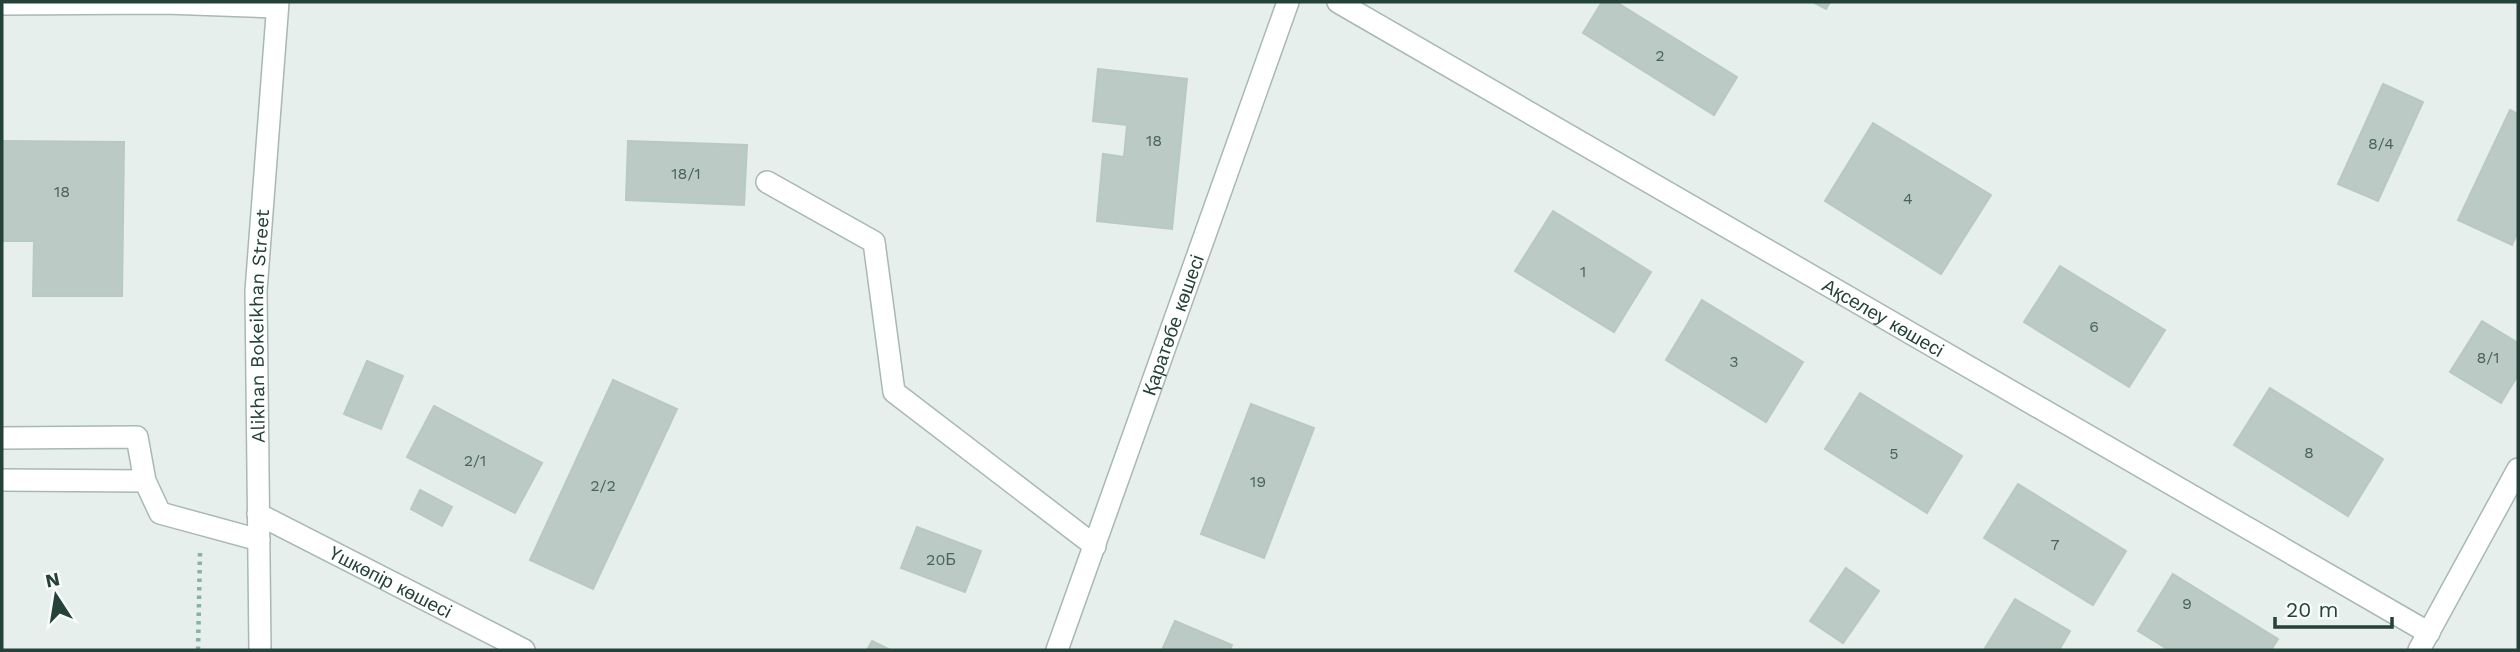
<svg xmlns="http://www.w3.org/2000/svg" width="2520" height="652" viewBox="0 0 2520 652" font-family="'Work Sans',sans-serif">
  <rect width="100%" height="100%" fill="#e6efeb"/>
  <path fill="#bbcac4" stroke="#b8c9c2" stroke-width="2" d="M1602 2H1616L1737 77 1714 115 1583 33Z
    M1813 2H1830L1826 9Z
    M1098 69 1187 79 1172 229 1097 221 1103 154 1124 157 1127 125 1093 121Z
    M2383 84 2423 102 2378 201 2338 184Z
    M2510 110 2518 114V231L2512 245 2458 220Z
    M1873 123 1991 195 1941 274 1825 201Z
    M2 141 124 142 122 296H33L34 241H2Z
    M628 141 747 145 744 205 626 200Z
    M1553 211 1651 272 1614 332 1515 271Z
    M2060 266 2165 330 2129 387 2024 322Z
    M1702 300 1803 362 1766 422 1666 360Z
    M2482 321 2518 343V375L2501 403 2450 372Z
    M367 361 403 376 381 429 344 414Z
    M613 380 677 409 593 589 530 560Z
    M2270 388 2383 459 2348 516 2234 445Z
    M1860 393 1962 456 1927 513 1825 449Z
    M1251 404 1314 428 1264 558 1201 534Z
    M434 406 542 463 515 513 407 457Z
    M2018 484 2126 551 2093 605 1984 538Z
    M420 490 452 507 442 526 411 509Z
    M917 527 981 551 965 592 901 568Z
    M1846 568 1879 591 1843 643 1810 621Z
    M2173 574 2278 639 2271 650H2169L2138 631Z
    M2015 599 2070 631 2059 650H1984Z
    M1175 621 1232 645 1230 650H1162Z
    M872 641 890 650H867Z"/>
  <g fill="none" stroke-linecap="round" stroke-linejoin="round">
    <defs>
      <path id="service" d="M2 4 165 3 277 7
        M767 182 874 242 894 392 1095 546
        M2 438 137 437 145 481 160 513 259 540
        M2 480 145 481"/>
      <g id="minor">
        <path id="s1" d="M1338 2 2429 633"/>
        <path id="s2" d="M258 514 524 650"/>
        <path id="s3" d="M1057 650 1288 2"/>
        <path d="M2419 650 2518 469"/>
      </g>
      <g id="tertiary">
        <path id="s4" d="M260 650 256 291 278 2"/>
      </g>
    </defs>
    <use href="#service" stroke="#a8b8b2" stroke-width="24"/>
    <use href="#minor" stroke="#a8b8b2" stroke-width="24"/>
    <use href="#tertiary" stroke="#a8b8b2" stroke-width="24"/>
    <path stroke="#86b3a5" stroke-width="4.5" stroke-dasharray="3.5 5" stroke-linecap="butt" d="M198 650 200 553"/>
    <use href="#service" stroke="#fff" stroke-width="21"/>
    <use href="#minor" stroke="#fff" stroke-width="21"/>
    <use href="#tertiary" stroke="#fff" stroke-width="21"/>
  </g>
  <g text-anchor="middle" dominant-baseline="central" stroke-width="6" stroke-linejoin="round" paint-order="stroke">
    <g font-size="16" fill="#4a645c">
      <text x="1660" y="55">2</text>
      <text x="1154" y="140">18</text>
      <text x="2381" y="143">8/4</text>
      <text x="686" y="173">18/1</text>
      <text x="62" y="191">18</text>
      <text x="1908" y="198">4</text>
      <text x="1583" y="271">1</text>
      <text x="2094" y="326">6</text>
      <text x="2488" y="357">8/1</text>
      <text x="1734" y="361">3</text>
      <text x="2309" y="452">8</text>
      <text x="1894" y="453">5</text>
      <text x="475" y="460">2/1</text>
      <text x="1258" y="481">19</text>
      <text x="603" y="485">2/2</text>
      <text x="2055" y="544">7</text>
      <text x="941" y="559">20Б</text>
      <text x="2187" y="603">9</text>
    </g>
    <g font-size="19" fill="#24423a" stroke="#f7fbf9">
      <text stroke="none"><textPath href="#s1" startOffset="630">Ақселеу көшесі</textPath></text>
      <text stroke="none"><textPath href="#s4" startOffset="324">Alikhan Bokeikhan Street</textPath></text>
      <text stroke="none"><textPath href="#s3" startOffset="345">Қаратөбе көшесі</textPath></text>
      <text stroke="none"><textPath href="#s2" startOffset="149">Үшкөпір көшесі</textPath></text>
    </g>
  </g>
  <rect width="2520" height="652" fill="none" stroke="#24423a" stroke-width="7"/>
  <g transform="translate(56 596) rotate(348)" stroke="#f7fbf9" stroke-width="5" paint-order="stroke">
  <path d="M0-5L12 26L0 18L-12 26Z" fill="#24423a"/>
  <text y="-10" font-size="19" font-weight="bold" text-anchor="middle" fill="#24423a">N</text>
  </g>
  <path d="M2275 617v10h117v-10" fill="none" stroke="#24423a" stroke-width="3.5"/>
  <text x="2286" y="617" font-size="21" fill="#24423a" stroke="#f7fbf9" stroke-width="5" paint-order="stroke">20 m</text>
</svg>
